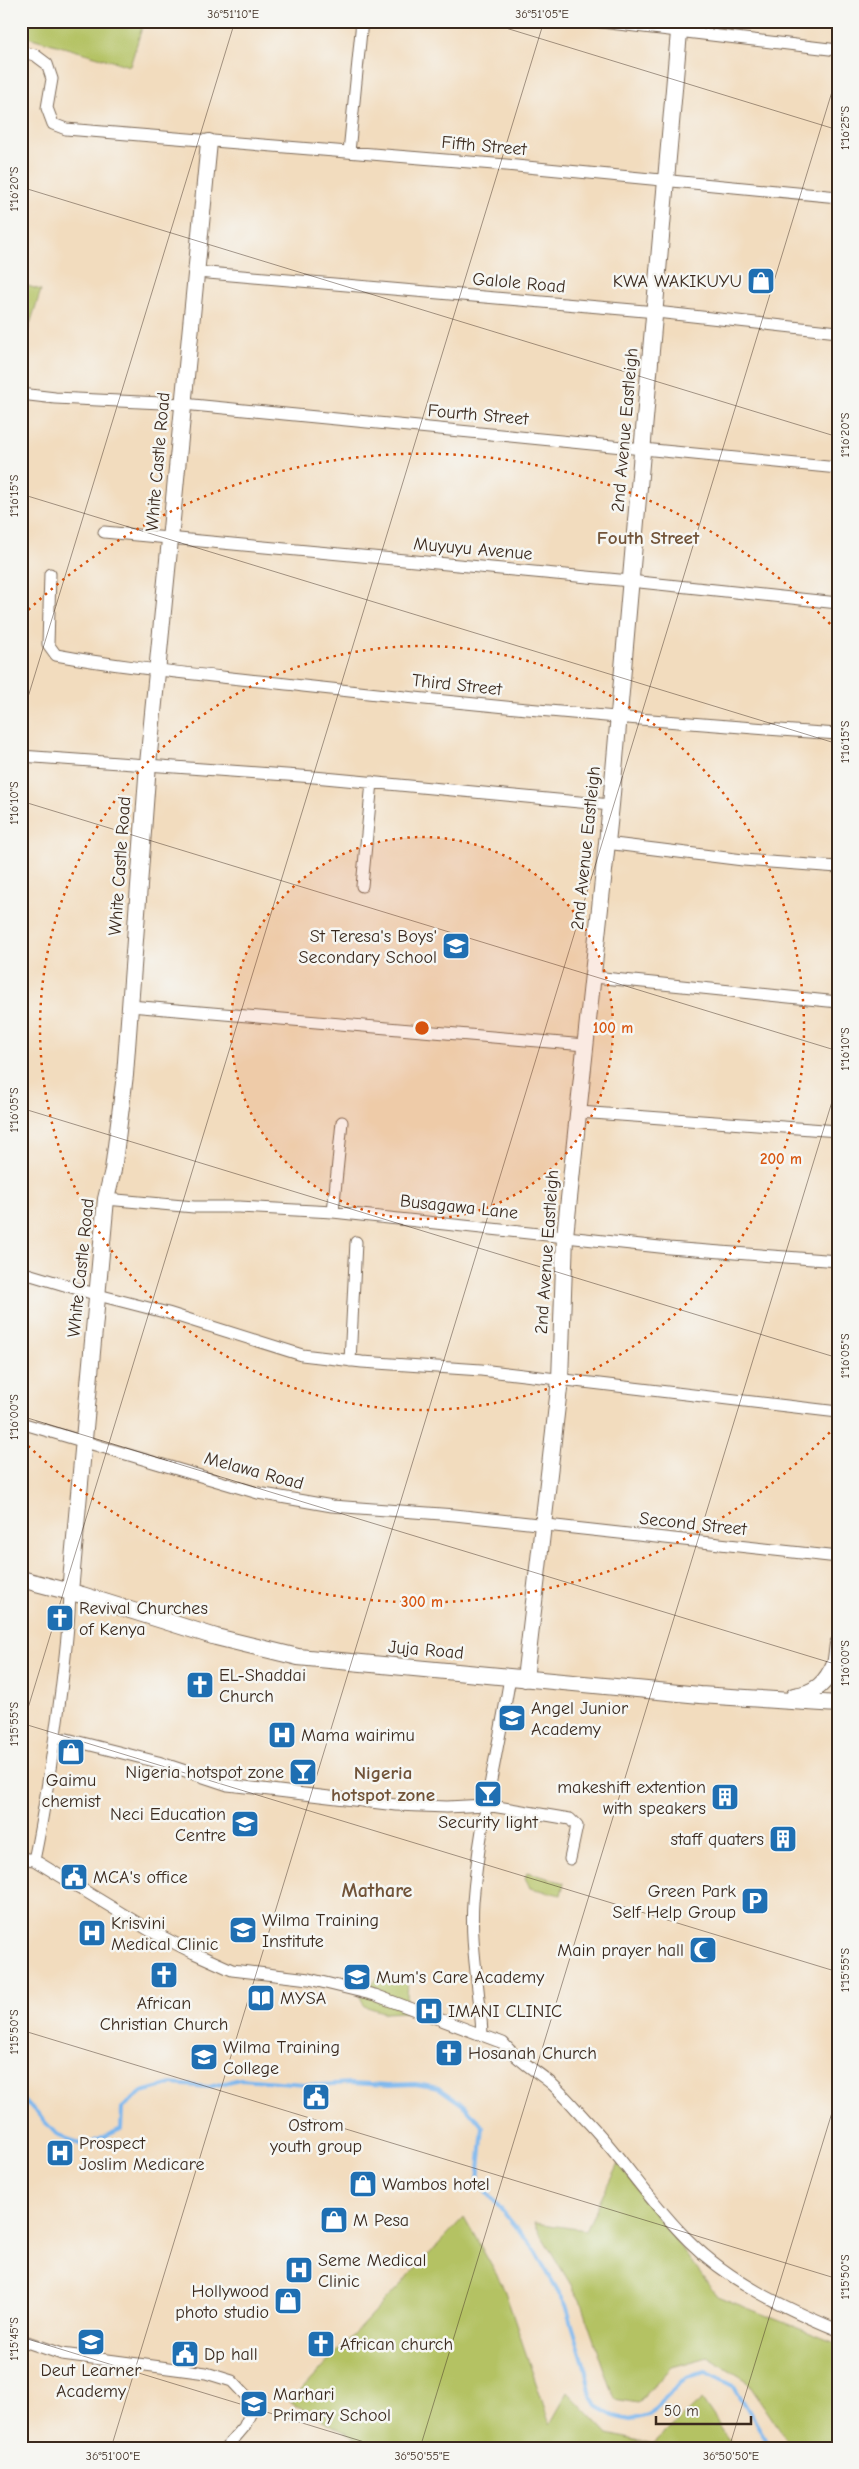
<svg xmlns="http://www.w3.org/2000/svg" width="859" height="2469" viewBox="0 0 859 2469" font-family="'Comic Neue',sans-serif">
  <rect width="100%" height="100%" fill="#f6f6f2"/>
  <filter id="ink" filterUnits="userSpaceOnUse"><feTurbulence type="fractalNoise" baseFrequency=".02" numOctaves="2"/><feDisplacementMap in="SourceGraphic" scale="10" xChannelSelector="R" yChannelSelector="G"/><feConvolveMatrix kernelMatrix="1 2 1 2 8 2 1 2 1" color-interpolation-filters="sRGB"/></filter>
  <filter id="wash" filterUnits="userSpaceOnUse"><feTurbulence type="fractalNoise" baseFrequency=".0096" numOctaves="4" result="noise"/><feDisplacementMap in="SourceGraphic" scale="20" xChannelSelector="R" yChannelSelector="G"/><feGaussianBlur stdDeviation="1.12" result="paint"/><feColorMatrix in="noise" values="0 0 0 0 0 0 0 0 0 0 0 0 0 0 0 0 0 1.4 0 .05"/><feComposite in="paint" operator="in"/></filter>
  <g filter="url(#wash)">
    <rect width="100%" height="100%" fill="#f2dcbe"/>
    <path fill="#b4c264" stroke="#787641" d="M21 21H144L130 66 21 35Z
      M21 284 41 290 21 352Z
      M527 1872 564 1883 561 1895 530 1888 525 1878Z
      M378 1978 408 1981 406 2012 386 2013 364 2006 359 1994Z
      M618 2164 717 2296 838 2344V2448H792L746 2380 708 2357 672 2367 638 2403 614 2399 580 2300 534 2223 586 2230Z
      M464 2217 503 2286 550 2424 568 2392 608 2434 653 2444 702 2399 735 2448H373L290 2402Z"/>
    <g fill="none" stroke-linecap="round" stroke-linejoin="round">
      <path stroke="#7db7ee" stroke-width="4" d="M21 2096 58 2136 86 2145 121 2129 122 2108 142 2092 172 2084 209 2087 240 2079 318 2085 351 2083 389 2085 415 2084 439 2088 466 2107 483 2127 478 2181 535 2251 566 2305 585 2367 591 2395 598 2407 614 2416 630 2420 648 2415 686 2377 706 2372 734 2386 771 2448"/>
    </g>
  </g>
  <g filter="url(#ink)">
    <g fill="none" stroke-linecap="round" stroke-linejoin="round">
      <defs>
        <path id="street" d="M593 21 838 50
          M21 52 35 55 47 64 52 79 47 108 53 124 66 129 506 165 838 197
          M349 152 362 21
          M197 272 656 312 838 332
          M21 394 55 398 183 404 838 468
          M104 532 630 581 838 603
          M50 574 48 644 56 655C137 670 221 676 303 686 481 706 659 722 838 734
          M21 756 314 777 611 805
          M606 843 743 860 838 867
          M362 886 372 782
          M594 977 838 1002
          M130 1006 585 1045
          M579 1112 838 1131
          M106 1199 194 1207H239L333 1212 669 1248 838 1261
          M333 1212 342 1122
          M21 1272 98 1295 168 1313 302 1355 362 1362 481 1370 838 1412
          M350 1361 356 1242
          M21 1423 258 1493 332 1506 455 1515 838 1557
          M55 1736 158 1762 228 1785 396 1805 447 1807 486 1805 570 1819 577 1826 570 1859
          M21 1858 34 1860 149 1930 194 1953 232 1970 309 1979 375 1995 503 2043C517 2060 535 2070 552 2084 564 2095 575 2108 586 2120 623 2158 651 2204 689 2241 730 2282 785 2308 838 2330
          M34 1860C45 1809 52 1758 59 1706 64 1668 69 1630 70 1592
          M482 2034C480 1990 470 1947 473 1902 479 1826 498 1752 510 1677
          M21 2340 62 2354 206 2373 232 2381 251 2401 253 2408 244 2427 226 2448"/>
        <path id="secondary" d="M21 1579 82 1595 216 1637 298 1657 700 1695 838 1704
          M70 1592 106 1199 113 1170 125 1075 148 764 209 142
          M834 1674 838 1644
          M525 1679 560 1380 565 1236 611 805 680 21
          M794 1696C816 1693 826 1683 835 1663"/>
      </defs>
      <use href="#street" stroke="#7b6856" stroke-width="13"/>
      <use href="#secondary" stroke="#7b6856" stroke-width="18"/>
      <use href="#street" stroke="#fff" stroke-width="11"/>
      <use href="#secondary" stroke="#fff" stroke-width="16"/>
    </g>
  </g>
  <path fill="none" stroke="#3b2a1e" stroke-width="1" stroke-opacity="0.45" d="M483 21 838 130M21 187 838 437M21 494 838 744M21 720 235 21M21 801 838 1051M21 1108 838 1358M21 1416 838 1665M21 1723 838 1972M21 1731 544 21M21 2030 838 2279M21 2337 384 2448M111 2448 838 72M420 2448 838 1082M729 2448 838 2093"/>
  <circle cx="422" cy="1028" r="191" fill="#d7540e" fill-opacity=".12"/>
  <g fill="none" stroke="#d7540e" stroke-width="2.5" stroke-dasharray="2.5 5">
    <circle cx="422" cy="1028" r="191"/>
    <circle cx="422" cy="1028" r="382"/>
    <path d="M835 1427A574 574 0 0 1 23 1441M23 615A574 574 0 0 1 835 629"/>
  </g>
  <defs>
    <symbol id="shop-square" viewBox="-11 -11 22 22"><rect x="-9" y="-9" width="18" height="18" rx="4" fill="#1f6fb2" stroke="#f6f6f2"/><path d="M-5-2.5h2.3a2.7 3.5 0 0 1 5.4 0H5L5.5 6h-11ZM-1.5-2.5h3a1.5 2.3 0 0 0-3 0Z" fill="#fff"/></symbol>
    <symbol id="school-square" viewBox="-11 -11 22 22"><rect x="-9" y="-9" width="18" height="18" rx="4" fill="#1f6fb2" stroke="#f6f6f2"/><path d="M0-5L7-2L0 1L-7-2ZM-4 1L0 2.5L4 1V4Q0 6-4 4Z" fill="#fff"/></symbol>
    <symbol id="church-square" viewBox="-11 -11 22 22"><rect x="-9" y="-9" width="18" height="18" rx="4" fill="#1f6fb2" stroke="#f6f6f2"/><path d="M-1.2-6h2.4v3.5h3.3v2.4h-3.3V6h-2.4V-.1h-3.3v-2.4h3.3Z" fill="#fff"/></symbol>
    <symbol id="hospital-square" viewBox="-11 -11 22 22"><rect x="-9" y="-9" width="18" height="18" rx="4" fill="#1f6fb2" stroke="#f6f6f2"/><path d="M-5-5h3v3.5h4V-5h3V5h-3V1.5h-4V5h-3Z" fill="#fff"/></symbol>
    <symbol id="bar-square" viewBox="-11 -11 22 22"><rect x="-9" y="-9" width="18" height="18" rx="4" fill="#1f6fb2" stroke="#f6f6f2"/><path d="M-6-5H6L.8 .8V4.5H3.5V6h-7V4.5H-.8V.8Z" fill="#fff"/></symbol>
    <symbol id="building-square" viewBox="-11 -11 22 22"><rect x="-9" y="-9" width="18" height="18" rx="4" fill="#1f6fb2" stroke="#f6f6f2"/><path d="M-4-6H4V6H1V3H-1V6H-4ZM-2.5-4.3h1.7v1.8h-1.7ZM.8-4.3h1.7v1.8H.8ZM-2.5-1h1.7V.8h-1.7ZM.8-1h1.7V.8H.8Z" fill="#fff"/></symbol>
    <symbol id="civic-square" viewBox="-11 -11 22 22"><rect x="-9" y="-9" width="18" height="18" rx="4" fill="#1f6fb2" stroke="#f6f6f2"/><path d="M-.6-6.5H3V-4.5H.6V-3L4-1V1h2V6H-6V1h2V-1L-.6-3ZM-1.2 2.5V6h2.4V2.5Z" fill="#fff"/></symbol>
    <symbol id="parking-square" viewBox="-11 -11 22 22"><rect x="-9" y="-9" width="18" height="18" rx="4" fill="#1f6fb2" stroke="#f6f6f2"/><path d="M-3.5-5.5H1a3.5 3.5 0 0 1 0 7H-1V5.5H-3.5ZM-1-3.4V-.6H.8a1.4 1.4 0 0 0 0-2.8Z" fill="#fff"/></symbol>
    <symbol id="university-square" viewBox="-11 -11 22 22"><rect x="-9" y="-9" width="18" height="18" rx="4" fill="#1f6fb2" stroke="#f6f6f2"/><path d="M0-5L7-2L0 1L-7-2ZM-4 1L0 2.5L4 1V4Q0 6-4 4Z" fill="#fff"/></symbol>
    <symbol id="mosque-square" viewBox="-11 -11 22 22"><rect x="-9" y="-9" width="18" height="18" rx="4" fill="#1f6fb2" stroke="#f6f6f2"/><path d="M3.5-4.9A6 6 0 1 0 3.5 4.9A5 5 0 1 1 3.5-4.9Z" fill="#fff"/></symbol>
    <symbol id="library-square" viewBox="-11 -11 22 22"><rect x="-9" y="-9" width="18" height="18" rx="4" fill="#1f6fb2" stroke="#f6f6f2"/><path d="M-6-4Q-3-5.5-.7-3.5V5Q-3 3-6 4ZM6-4Q3-5.5 .7-3.5V5Q3 3 6 4Z" fill="#fff"/></symbol>
  </defs>
  <g fill-rule="evenodd">
    <use href="#shop-square" x="745" y="265" width="32" height="32"/>
    <use href="#school-square" x="440" y="930" width="32" height="32"/>
    <use href="#church-square" x="44" y="1602" width="32" height="32"/>
    <use href="#church-square" x="184" y="1669" width="32" height="32"/>
    <use href="#school-square" x="496" y="1702" width="32" height="32"/>
    <use href="#hospital-square" x="266" y="1719" width="32" height="32"/>
    <use href="#shop-square" x="55" y="1736" width="32" height="32"/>
    <use href="#bar-square" x="287" y="1756" width="32" height="32"/>
    <use href="#bar-square" x="472" y="1778" width="32" height="32"/>
    <use href="#building-square" x="709" y="1781" width="32" height="32"/>
    <use href="#school-square" x="229" y="1808" width="32" height="32"/>
    <use href="#building-square" x="767" y="1823" width="32" height="32"/>
    <use href="#civic-square" x="58" y="1861" width="32" height="32"/>
    <use href="#parking-square" x="739" y="1885" width="32" height="32"/>
    <use href="#university-square" x="227" y="1914" width="32" height="32"/>
    <use href="#hospital-square" x="76" y="1917" width="32" height="32"/>
    <use href="#mosque-square" x="687" y="1934" width="32" height="32"/>
    <use href="#church-square" x="148" y="1959" width="32" height="32"/>
    <use href="#school-square" x="341" y="1961" width="32" height="32"/>
    <use href="#library-square" x="245" y="1982" width="32" height="32"/>
    <use href="#hospital-square" x="413" y="1995" width="32" height="32"/>
    <use href="#church-square" x="433" y="2037" width="32" height="32"/>
    <use href="#university-square" x="188" y="2041" width="32" height="32"/>
    <use href="#civic-square" x="300" y="2081" width="32" height="32"/>
    <use href="#hospital-square" x="44" y="2137" width="32" height="32"/>
    <use href="#shop-square" x="347" y="2168" width="32" height="32"/>
    <use href="#shop-square" x="318" y="2204" width="32" height="32"/>
    <use href="#hospital-square" x="283" y="2254" width="32" height="32"/>
    <use href="#shop-square" x="272" y="2285" width="32" height="32"/>
    <use href="#school-square" x="75" y="2326" width="32" height="32"/>
    <use href="#church-square" x="305" y="2328" width="32" height="32"/>
    <use href="#civic-square" x="169" y="2338" width="32" height="32"/>
    <use href="#school-square" x="238" y="2388" width="32" height="32"/>
  </g>
  <g text-anchor="middle" dominant-baseline="central" stroke-width="5" stroke-linejoin="round" paint-order="stroke">
    <g font-size="18" fill="#3b2a1e" stroke="#f6f6f2">
      <text transform="translate(484 146) rotate(5)">Fifth Street</text>
      <text transform="translate(519 283) rotate(5)">Galole Road</text>
      <text transform="translate(478 415) rotate(5)">Fourth Street</text>
      <text transform="translate(625 430) rotate(-85)">2nd Avenue Eastleigh</text>
      <text transform="translate(158 462) rotate(-85)">White Castle Road</text>
      <text transform="translate(473 549) rotate(5)">Muyuyu Avenue</text>
      <text transform="translate(457 685) rotate(6)">Third Street</text>
      <text transform="translate(586 848) rotate(-84)">2nd Avenue Eastleigh</text>
      <text transform="translate(120 866) rotate(-86)">White Castle Road</text>
      <text transform="translate(459 1207) rotate(6)">Busagawa Lane</text>
      <text transform="translate(547 1252) rotate(-86)">2nd Avenue Eastleigh</text>
      <text transform="translate(81 1268) rotate(-84)">White Castle Road</text>
      <text transform="translate(254 1471) rotate(15)">Melawa Road</text>
      <text transform="translate(693 1524) rotate(6)">Second Street</text>
      <text transform="translate(426 1650) rotate(5)">Juja Road</text>
    </g>
    <g font-size="18" fill="#3b2a1e" stroke="#f6f6f2" text-anchor="start">
      <text x="742" y="281" text-anchor="end">KWA WAKIKUYU</text>
      <text x="437" y="936" text-anchor="end">St Teresa's Boys'<tspan x="437" dy="21">Secondary School</tspan></text>
      <text x="79" y="1608">Revival Churches<tspan x="79" dy="21">of Kenya</tspan></text>
      <text x="219" y="1675">EL-Shaddai<tspan x="219" dy="21">Church</tspan></text>
      <text x="531" y="1708">Angel Junior<tspan x="531" dy="21">Academy</tspan></text>
      <text x="301" y="1735">Mama wairimu</text>
      <text x="284" y="1772" text-anchor="end">Nigeria hotspot zone</text>
      <text x="71" y="1780" text-anchor="middle">Gaimu<tspan x="71" dy="21">chemist</tspan></text>
      <text x="706" y="1787" text-anchor="end">makeshift extention<tspan x="706" dy="21">with speakers</tspan></text>
      <text x="226" y="1814" text-anchor="end">Neci Education<tspan x="226" dy="21">Centre</tspan></text>
      <text x="488" y="1822" text-anchor="middle">Security light</text>
      <text x="764" y="1839" text-anchor="end">staff quaters</text>
      <text x="93" y="1877">MCA's office</text>
      <text x="736" y="1891" text-anchor="end">Green Park<tspan x="736" dy="21">Self Help Group</tspan></text>
      <text x="262" y="1920">Wilma Training<tspan x="262" dy="21">Institute</tspan></text>
      <text x="111" y="1923">Krisvini<tspan x="111" dy="21">Medical Clinic</tspan></text>
      <text x="684" y="1950" text-anchor="end">Main prayer hall</text>
      <text x="376" y="1977">Mum's Care Academy</text>
      <text x="280" y="1998">MYSA</text>
      <text x="164" y="2003" text-anchor="middle">African<tspan x="164" dy="21">Christian Church</tspan></text>
      <text x="448" y="2011">IMANI CLINIC</text>
      <text x="223" y="2047">Wilma Training<tspan x="223" dy="21">College</tspan></text>
      <text x="468" y="2053">Hosanah Church</text>
      <text x="316" y="2125" text-anchor="middle">Ostrom<tspan x="316" dy="21">youth group</tspan></text>
      <text x="79" y="2143">Prospect<tspan x="79" dy="21">Joslim Medicare</tspan></text>
      <text x="382" y="2184">Wambos hotel</text>
      <text x="353" y="2220">M Pesa</text>
      <text x="318" y="2260">Seme Medical<tspan x="318" dy="21">Clinic</tspan></text>
      <text x="269" y="2291" text-anchor="end">Hollywood<tspan x="269" dy="21">photo studio</tspan></text>
      <text x="340" y="2344">African church</text>
      <text x="204" y="2354">Dp hall</text>
      <text x="91" y="2370" text-anchor="middle">Deut Learner<tspan x="91" dy="21">Academy</tspan></text>
      <text x="273" y="2394">Marhari<tspan x="273" dy="21">Primary School</tspan></text>
    </g>
    <g font-size="19" font-weight="bold" fill="#725439" stroke="#f6f6f2">
      <text x="648" y="538">Fouth Street</text>
      <text x="383" y="1773">Nigeria<tspan x="383" dy="22">hotspot zone</tspan></text>
    </g>
    <g font-size="20" font-weight="bold" fill="#725439" stroke="#f6f6f2">
      <text x="377" y="1890">Mathare</text>
    </g>
  </g>
  <circle cx="422" cy="1028" r="8" fill="#d7540e" stroke="#f6f6f2" stroke-width="2.5"/>
  <g font-size="15" text-anchor="middle" font-weight="bold" fill="#d7540e" stroke="#f6f6f2" stroke-width="5" stroke-linejoin="round" paint-order="stroke">
    <text x="613" y="1033">100 m</text>
    <text x="781" y="1164">200 m</text>
    <text x="422" y="1607">300 m</text>
  </g>
  <rect width="859" height="2469" fill="none" stroke="#f6f6f2" stroke-width="55"/>
  <path d="M656 2416v8h95v-8" fill="none" stroke="#3b2a1e" stroke-width="2.5"/>
  <text x="664" y="2416" font-size="15" fill="#3b2a1e" stroke="#f6f6f2" stroke-width="4" paint-order="stroke">50 m</text>
  <rect x="28" y="28" width="804" height="2414" fill="none" stroke="#3b2a1e" stroke-width="2"/>
  <g font-size="12" text-anchor="middle" fill="#3b2a1e">
    <text x="233" y="18">36°51'10"E</text>
    <text x="542" y="18">36°51'05"E</text>
    <text transform="translate(845 128) rotate(-90)" y="4">1°16'25"S</text>
    <text transform="translate(14 189) rotate(-90)" y="4">1°16'20"S</text>
    <text transform="translate(845 435) rotate(-90)" y="4">1°16'20"S</text>
    <text transform="translate(14 496) rotate(-90)" y="4">1°16'15"S</text>
    <text transform="translate(845 742) rotate(-90)" y="4">1°16'15"S</text>
    <text transform="translate(14 803) rotate(-90)" y="4">1°16'10"S</text>
    <text transform="translate(845 1049) rotate(-90)" y="4">1°16'10"S</text>
    <text transform="translate(14 1110) rotate(-90)" y="4">1°16'05"S</text>
    <text transform="translate(845 1356) rotate(-90)" y="4">1°16'05"S</text>
    <text transform="translate(14 1417) rotate(-90)" y="4">1°16'00"S</text>
    <text transform="translate(845 1663) rotate(-90)" y="4">1°16'00"S</text>
    <text transform="translate(14 1724) rotate(-90)" y="4">1°15'55"S</text>
    <text transform="translate(845 1970) rotate(-90)" y="4">1°15'55"S</text>
    <text transform="translate(14 2032) rotate(-90)" y="4">1°15'50"S</text>
    <text transform="translate(845 2277) rotate(-90)" y="4">1°15'50"S</text>
    <text transform="translate(14 2339) rotate(-90)" y="4">1°15'45"S</text>
    <text x="113" y="2460">36°51'00"E</text>
    <text x="422" y="2460">36°50'55"E</text>
    <text x="731" y="2460">36°50'50"E</text>
  </g>
</svg>
